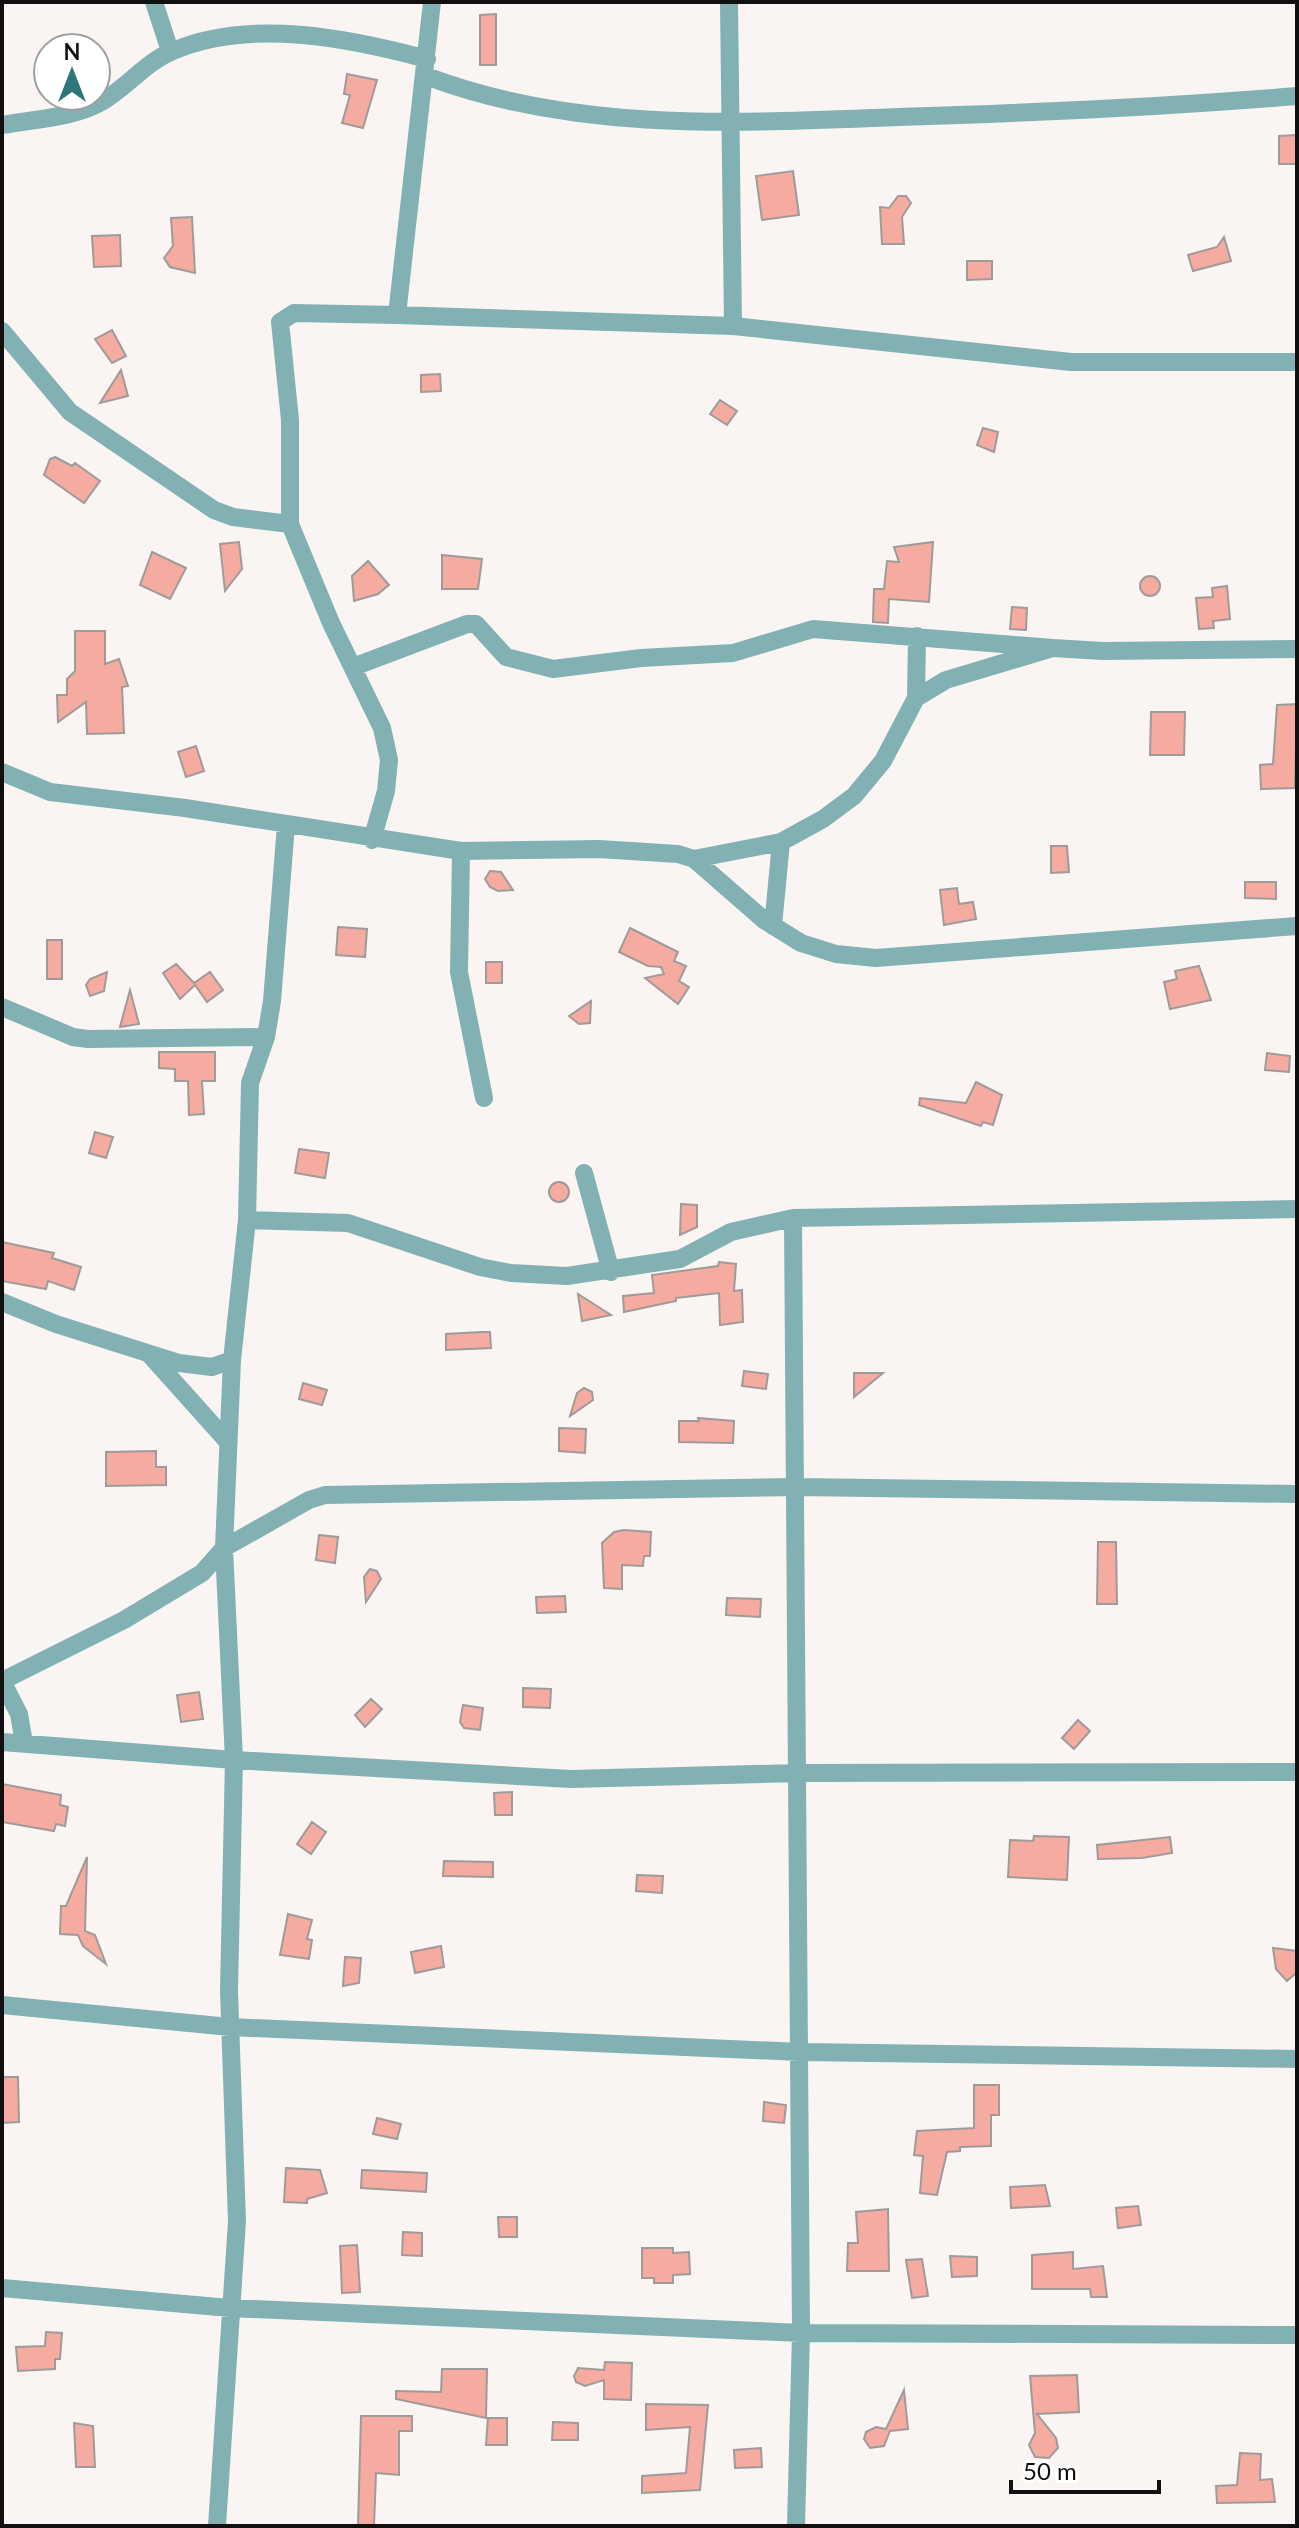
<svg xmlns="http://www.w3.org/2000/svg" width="1299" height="2528" viewBox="0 0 1299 2528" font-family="Lato,sans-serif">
  <rect width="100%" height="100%" fill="#faf4f3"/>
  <path fill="#f5ab9f" stroke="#9f9b9a" stroke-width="2" d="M496 14V65H480V15Z
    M347 74 377 80 363 128 342 123 350 95 344 94Z
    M1297 135V164H1279V136Z
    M793 171 799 215 762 220 756 176Z
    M898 196H906L911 203 902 217 904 244H882L880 207 889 208Z
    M192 217 195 273 170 267 164 258 173 246 171 218Z
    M120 235 121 266 94 267 92 236Z
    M1224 237 1231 261 1193 271 1188 255 1217 247Z
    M967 261H992V279L967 280Z
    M112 330 126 356 112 363 95 339Z
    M121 370 128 396 100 403Z
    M440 374 441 391 421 392V375Z
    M720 400 737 411 727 425 710 414Z
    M983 428 998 432 994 452 977 445Z
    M55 457 72 466 75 463 100 481 84 503 44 475 50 459Z
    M239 542 242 569 225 591 220 544Z
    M933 542 929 602 889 599 888 623 873 622 874 589H884L887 561 899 562 894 547Z
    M152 552 186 568 170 599 140 585Z
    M442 555 482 559 478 589H442Z
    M368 561 389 585 378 594 354 601 352 576Z
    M1140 586a10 10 0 1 1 20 0a10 10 0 1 1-20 0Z
    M1227 586 1230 619 1213 621 1214 628 1199 629 1196 598 1213 597 1212 588Z
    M1012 607 1027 608 1026 630 1010 629Z
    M75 631H105V664L119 659 128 686 122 687 124 733 87 734 86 702 58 722 57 695H67V679L75 671Z
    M1297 704 1295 788 1261 789 1260 765 1273 764 1277 705Z
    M1151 712H1185L1184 755H1150Z
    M196 746 204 771 186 777 178 752Z
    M1051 846H1067L1069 872 1051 873Z
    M490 871 501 872 513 890 498 891 490 887 485 879Z
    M1245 882H1276V899L1245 898Z
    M957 888 959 904 973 902 976 919 944 925 940 890Z
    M338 927 367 929 365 957 336 955Z
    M630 928 678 952 674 961 686 966 679 981 689 987 678 1004 645 978 664 974 661 967 648 966 619 952Z
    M47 940H62V979H47Z
    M486 962H502V983H486Z
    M176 964 194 983 210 972 223 990 207 1002 195 985 180 999 163 973Z
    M1199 966 1211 1000 1170 1009 1164 982 1177 979 1175 971Z
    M107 972 104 991 90 996 86 985 90 979Z
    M130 990 139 1024 120 1027Z
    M591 1001 590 1023 579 1024 569 1016Z
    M159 1052H215V1081H202L204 1114 189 1115 188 1081H175V1069L159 1068Z
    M1267 1053 1290 1056 1289 1072 1265 1070Z
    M976 1082 1002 1095 993 1125 983 1122 981 1126 919 1105 920 1098 966 1103Z
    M95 1132 113 1137 106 1158 89 1153Z
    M299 1149 329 1153 325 1178 295 1173Z
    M549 1192a10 10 0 1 1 20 0a10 10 0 1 1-20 0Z
    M681 1204 697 1205V1227L680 1235Z
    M2 1242 54 1253 52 1258 81 1267 74 1290 48 1281 46 1289 2 1281Z
    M719 1262 736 1264 734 1291 742 1290 743 1322 720 1325 719 1293 676 1298V1301L624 1312 623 1296 654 1293 652 1275 718 1266Z
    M578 1294 611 1315 582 1321Z
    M482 1332H490L491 1348 446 1350V1334Z
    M744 1371 768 1374 766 1389 742 1386Z
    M854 1373H883L854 1397Z
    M303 1383 327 1390 322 1405 299 1399Z
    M584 1388 592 1392 593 1400 570 1416 577 1393Z
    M698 1418 734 1421 733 1443 679 1442V1421H699Z
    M559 1428 586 1429 585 1453 559 1451Z
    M156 1451V1467H166V1485L106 1486V1452Z
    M624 1530 651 1532 650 1556H644L643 1566 622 1565V1589L604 1588 602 1543 614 1532Z
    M319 1535 338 1537 335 1563 316 1560Z
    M1098 1542H1116L1117 1604H1097Z
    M370 1569 377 1571 381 1579 366 1602 364 1577Z
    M565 1596 566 1612 537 1613 536 1597Z
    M727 1598 761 1599 760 1617 726 1615Z
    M523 1688 551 1689 550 1708 523 1707Z
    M199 1692 203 1719 181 1722 177 1695Z
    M371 1699 382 1709 365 1727 355 1715Z
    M463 1705 483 1708 480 1730 464 1728 460 1722Z
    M1078 1720 1090 1731 1074 1749 1062 1738Z
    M2 1784 61 1795 60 1805 68 1807 65 1826 56 1824 54 1831 2 1822Z
    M512 1792V1815H495L494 1793Z
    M312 1822 326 1832 311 1854 297 1844Z
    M1034 1836 1069 1837 1067 1880 1008 1877 1010 1840 1033 1841Z
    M1170 1837 1172 1853 1142 1858 1098 1859 1097 1845Z
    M87 1857 85 1931 95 1935 106 1964 83 1946 78 1935 60 1934 61 1906H66Z
    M444 1861 493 1862V1877L443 1876Z
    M637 1875 663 1876 662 1893 636 1891Z
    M288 1914 312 1920 307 1939 312 1940 309 1959 280 1955Z
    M441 1946 444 1967 415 1973 411 1952Z
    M1273 1948 1297 1951V1972L1287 1981 1276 1969Z
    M345 1957 361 1958 359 1983 343 1986Z
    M2 2077H18L19 2122 2 2123Z
    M974 2085H999V2115H991V2146L960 2147V2151L947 2152 937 2195 920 2193 923 2156 914 2155 917 2131 974 2128Z
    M764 2102 786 2105 784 2123 763 2121Z
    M377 2118 401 2124 397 2139 373 2134Z
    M286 2168 320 2170 327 2193 307 2199V2203L284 2202Z
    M362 2170 427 2173 426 2192 361 2188Z
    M1045 2185 1050 2206 1011 2208 1010 2187Z
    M1138 2206 1141 2225 1118 2228 1116 2208Z
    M888 2209 889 2271H847L848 2243H858L856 2212Z
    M498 2217H517V2237H499Z
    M403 2232 422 2233V2256L402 2255Z
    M357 2245 360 2292 342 2293 340 2246Z
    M642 2248H673V2253L689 2252 690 2274 673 2275V2283H654V2278H642Z
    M1073 2252V2269L1103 2266 1107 2297H1091L1090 2289H1032V2255Z
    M950 2256 977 2257V2276L952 2277Z
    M922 2259 928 2296 912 2298 906 2260Z
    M46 2332 62 2333 60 2359H55V2369L18 2371 16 2347 45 2346Z
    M605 2362 632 2363 631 2400 604 2399V2380L585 2386 576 2382 574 2376 578 2368 604 2370Z
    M442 2369H487L486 2418 396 2399V2391L441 2392Z
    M1077 2375 1079 2412 1037 2414 1056 2438 1058 2448 1049 2458 1035 2457 1029 2445 1035 2433 1030 2376Z
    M904 2390 908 2429 890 2431 884 2446 870 2448 864 2439 866 2432 876 2427 886 2429Z
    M646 2404 708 2405 700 2490 642 2493V2476L686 2473 690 2427 646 2430Z
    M361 2416H412V2431H399V2475L376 2473 374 2526H358Z
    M488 2418H507V2445H486Z
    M553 2422 578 2423V2440H552Z
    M74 2423 93 2426 95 2467H76Z
    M761 2448 762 2467 735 2468 734 2450Z
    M1240 2453 1261 2454 1260 2480 1272 2479 1275 2502 1217 2503 1216 2486 1237 2485Z"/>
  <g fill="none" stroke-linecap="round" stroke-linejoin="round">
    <path stroke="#82b1b4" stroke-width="18" d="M154 2 170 51
      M432 2 397 315 733 326 1071 362H1297
      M729 2 733 326
      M426 76C576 133 740 123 898 117 1031 113 1164 107 1297 96
      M2 125C34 119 75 118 103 101 127 87 147 61 173 51 250 18 349 38 427 59
      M2 331 70 412 214 510 233 517 290 524
      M353 667 467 624H476L506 657 553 669 641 658 733 653 813 629 1053 648
      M916 698 917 636
      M2 772 50 792 185 808 461 851 599 849 678 854 694 859 764 920 801 943 836 954 876 958 1297 926
      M286 825 272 1001 266 1037 250 1083 247 1220 232 1360 224 1548 234 1760 571 1779 797 1773 1297 1772
      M372 840 386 791 389 760 382 728 331 623 290 524V420L280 322 294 313 397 315
      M461 851 459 972 484 1098
      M694 859 781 842 823 819 854 796 883 761 916 698 946 680 1053 648 1103 651 1297 649
      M773 926 781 842
      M2 1007 73 1037 88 1039 266 1037
      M584 1173 611 1272
      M247 1220 348 1223 480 1267 511 1273 567 1276 680 1259 731 1232 793 1218
      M2 1302 56 1324 179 1363 212 1367 232 1360
      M150 1355 228 1442
      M2 1681 124 1620 202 1573 224 1548 309 1500 325 1495 797 1487 1297 1494
      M2 1681 19 1714 24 1743
      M2 1742 234 1760 229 1991 237 2221 217 2526
      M2 2005 230 2027 800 2052 1297 2059
      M2 2288 230 2308 801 2333 1297 2335
      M796 2526 801 2333 793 1218 1297 1209"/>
  </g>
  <rect width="1299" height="2528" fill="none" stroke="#110f0f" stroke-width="8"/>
  <g transform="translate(72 72)"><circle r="38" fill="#ffffff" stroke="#a09f9f" stroke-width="2"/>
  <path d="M0-6L14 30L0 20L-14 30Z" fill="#2d777b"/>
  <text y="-12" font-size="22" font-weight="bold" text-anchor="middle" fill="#110f0f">N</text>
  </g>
  <path d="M1011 2480v12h148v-12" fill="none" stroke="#110f0f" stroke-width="4"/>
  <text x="1023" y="2480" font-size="24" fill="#110f0f" stroke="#ffffff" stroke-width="6" paint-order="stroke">50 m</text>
</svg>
